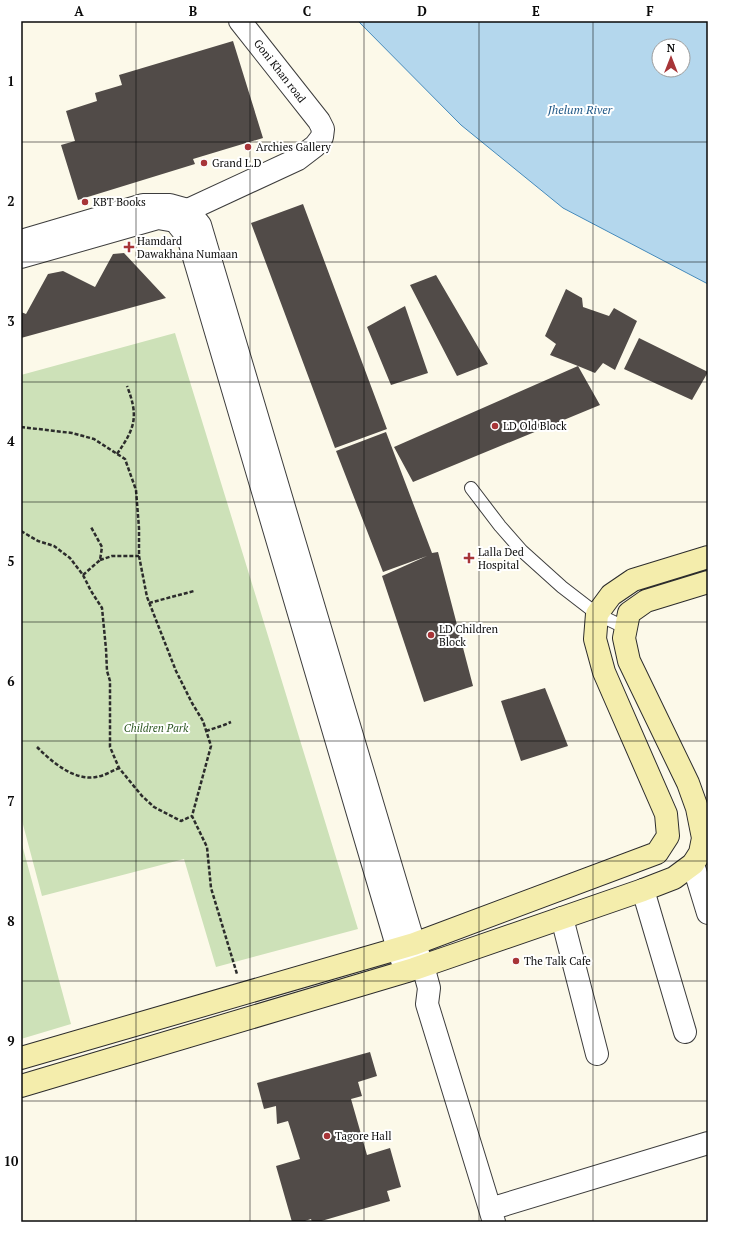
<svg xmlns="http://www.w3.org/2000/svg" width="729" height="1243" viewBox="0 0 729 1243" font-family="'PT Serif',serif">
  <rect width="100%" height="100%" fill="#fcf9e9"/>
  <path fill="#cde1b8" d="M175 333 358 929 216 967 184 859 42 896 21 817V375Z
    M21 841 71 1024 21 1039Z"/>
  <path fill="#b4d7ed" stroke="#458abb" fill-rule="evenodd" d="M358 21H708V284L563 208 461 125ZM659 46H683V70H659Z"/>
  <path fill="#514b48" d="M233 41 263 138 193 159 195 164 78 200 61 145 75 141 66 111 97 101 95 93 122 85 119 75Z
    M303 204 387 429 335 448 251 223Z
    M124 253 166 298 21 338V312L26 314 48 274 63 271 95 287 113 254Z
    M436 275 488 364 457 376 410 285Z
    M566 289 582 298 583 307 609 316 614 308 637 321 615 370 603 363 595 373 578 366 600 405 413 482 394 447 578 366 550 355 556 344 545 336Z
    M405 306 428 373 391 385 367 327Z
    M639 338 708 372 692 400 624 369Z
    M386 432 432 553 438 552 473 686 424 702 382 576 427 556 383 572 336 451Z
    M545 688 568 746 521 761 501 701Z
    M370 1052 377 1076 358 1082 362 1096 351 1099 367 1155 390 1148 401 1187 387 1191 390 1201 318 1222H312L311 1219 302 1222H292L276 1166 300 1159 288 1121 277 1124 276 1106 264 1109 257 1083Z"/>
  <g fill="none" stroke-linecap="round" stroke-linejoin="round">
    <defs>
      <path id="service" d="M471 488 500 526 522 551 562 587 597 614 626 628"/>
      <path id="minor" d="M188 210 298 159 315 146 322 137 323 129 319 121 240 21
        M693 864 708 913
        M643 890 685 1032
        M562 918 597 1054
        M423 966 429 988 427 1004 494 1222
        M490 1209 708 1143"/>
      <path id="tertiary" d="M21 241 143 205H170L188 210 200 225 414 944 423 966
        M21 257 158 218 175 221 188 237 398 949 406 971"/>
      <path id="secondary" d="M21 1058 414 944 657 853 668 836 666 814 604 672 595 639 597 614 611 595 633 580 708 557
        M21 1086 414 969 643 890 674 878 693 864 700 853 703 838 697 808 688 783 629 661 624 638 629 613 646 601 708 582"/>
    </defs>
    <use href="#service" stroke="#3d3d3d" stroke-width="14"/>
    <use href="#minor" stroke="#3d3d3d" stroke-width="24"/>
    <use href="#tertiary" stroke="#3d3d3d" stroke-width="24"/>
    <use href="#secondary" stroke="#2c2c2c" stroke-width="24"/>
    <path stroke="#2c2c2c" stroke-width="2.5" stroke-dasharray="4 2" stroke-linecap="butt" d="M21 427 72 433 94 439 125 459 136 490 139 528V556L147 597 176 671 192 703 203 721 211 746 192 816 207 847 211 888 237 974
      M117 454C135 428 139 417 127 386
      M21 531 38 541 54 546 70 558 83 575 91 591 102 608 106 649 107 671 110 681V747L119 768 142 796 154 807 181 821 192 816
      M100 560 112 556H139
      M83 575 100 560 102 547 91 527
      M149 603 194 591
      M206 731 224 725 231 722
      M37 747C52 762 74 781 96 777 104 776 112 771 119 768"/>
    <use href="#service" stroke="#fff" stroke-width="12"/>
    <use href="#minor" stroke="#fff" stroke-width="22"/>
    <use href="#tertiary" stroke="#fff" stroke-width="22"/>
    <use href="#secondary" stroke="#f4edac" stroke-width="22"/>
  </g>
  <path fill="none" stroke="#0a0a0a" stroke-width="1" stroke-opacity="0.55" d="M136 21V1222M250 21V1222M364 21V1222M479 21V1222M593 21V1222M21 142H708M21 262H708M21 382H708M21 502H708M21 622H708M21 741H708M21 861H708M21 981H708M21 1101H708"/>
  <g fill="#a73538" stroke="#fff" stroke-width="1.5">
    <circle cx="248" cy="147" r="4"/>
    <circle cx="204" cy="163" r="4"/>
    <circle cx="85" cy="202" r="4"/>
    <path d="M127 241h4v4h4v4h-4v4h-4v-4h-4v-4h4z"/>
    <circle cx="495" cy="426" r="4"/>
    <path d="M467 552h4v4h4v4h-4v4h-4v-4h-4v-4h4z"/>
    <circle cx="431" cy="635" r="4"/>
    <circle cx="516" cy="961" r="4"/>
    <circle cx="327" cy="1136" r="4"/>
  </g>
  <g text-anchor="middle" dominant-baseline="central" stroke-width="4" stroke-linejoin="round" paint-order="stroke">
    <g font-size="11" fill="#0a0a0a" stroke="#fff">
      <text transform="translate(280 71) rotate(52)">Goni Khan road</text>
    </g>
    <g font-size="11" fill="#0a0a0a" stroke="#fff" text-anchor="start">
      <text x="256" y="147">Archies Gallery</text>
      <text x="212" y="163">Grand L.D</text>
      <text x="93" y="202">KBT Books</text>
      <text x="137" y="241">Hamdard<tspan x="137" dy="13">Dawakhana Numaan</tspan></text>
      <text x="503" y="426">LD Old Block</text>
      <text x="478" y="552">Lalla Ded<tspan x="478" dy="13">Hospital</tspan></text>
      <text x="439" y="629">LD Children<tspan x="439" dy="13">Block</tspan></text>
      <text x="524" y="961">The Talk Cafe</text>
      <text x="335" y="1136">Tagore Hall</text>
    </g>
    <g font-size="11" font-style="italic" fill="#2e5823" stroke="#fff">
      <text x="156" y="728">Children Park</text>
    </g>
    <g font-size="12" font-style="italic" fill="#245c8a" stroke="#fff">
      <text x="580" y="109">Jhelum River</text>
    </g>
  </g>
  <rect width="729" height="1243" fill="none" stroke="#ffffff" stroke-width="44"/>
  <g transform="translate(671 58)"><circle r="19" fill="#ffffff" stroke="#9d9d9d"/>
  <path d="M0-3L7 15L0 10L-7 15Z" fill="#a73538"/>
  <text y="-6" font-size="11" font-weight="bold" text-anchor="middle" fill="#0a0a0a">N</text>
  </g>
  <rect x="22" y="22" width="685" height="1199" fill="none" stroke="#0a0a0a" stroke-width="1.5"/>
  <g font-size="13" text-anchor="middle" font-weight="bold" fill="#0a0a0a">
    <text x="79" y="16">A</text>
    <text x="193" y="16">B</text>
    <text x="307" y="16">C</text>
    <text x="422" y="16">D</text>
    <text x="536" y="16">E</text>
    <text x="650" y="16">F</text>
    <text x="11" y="86">1</text>
    <text x="11" y="206">2</text>
    <text x="11" y="326">3</text>
    <text x="11" y="446">4</text>
    <text x="11" y="566">5</text>
    <text x="11" y="686">6</text>
    <text x="11" y="806">7</text>
    <text x="11" y="926">8</text>
    <text x="11" y="1046">9</text>
    <text x="11" y="1166">10</text>
  </g>
</svg>
